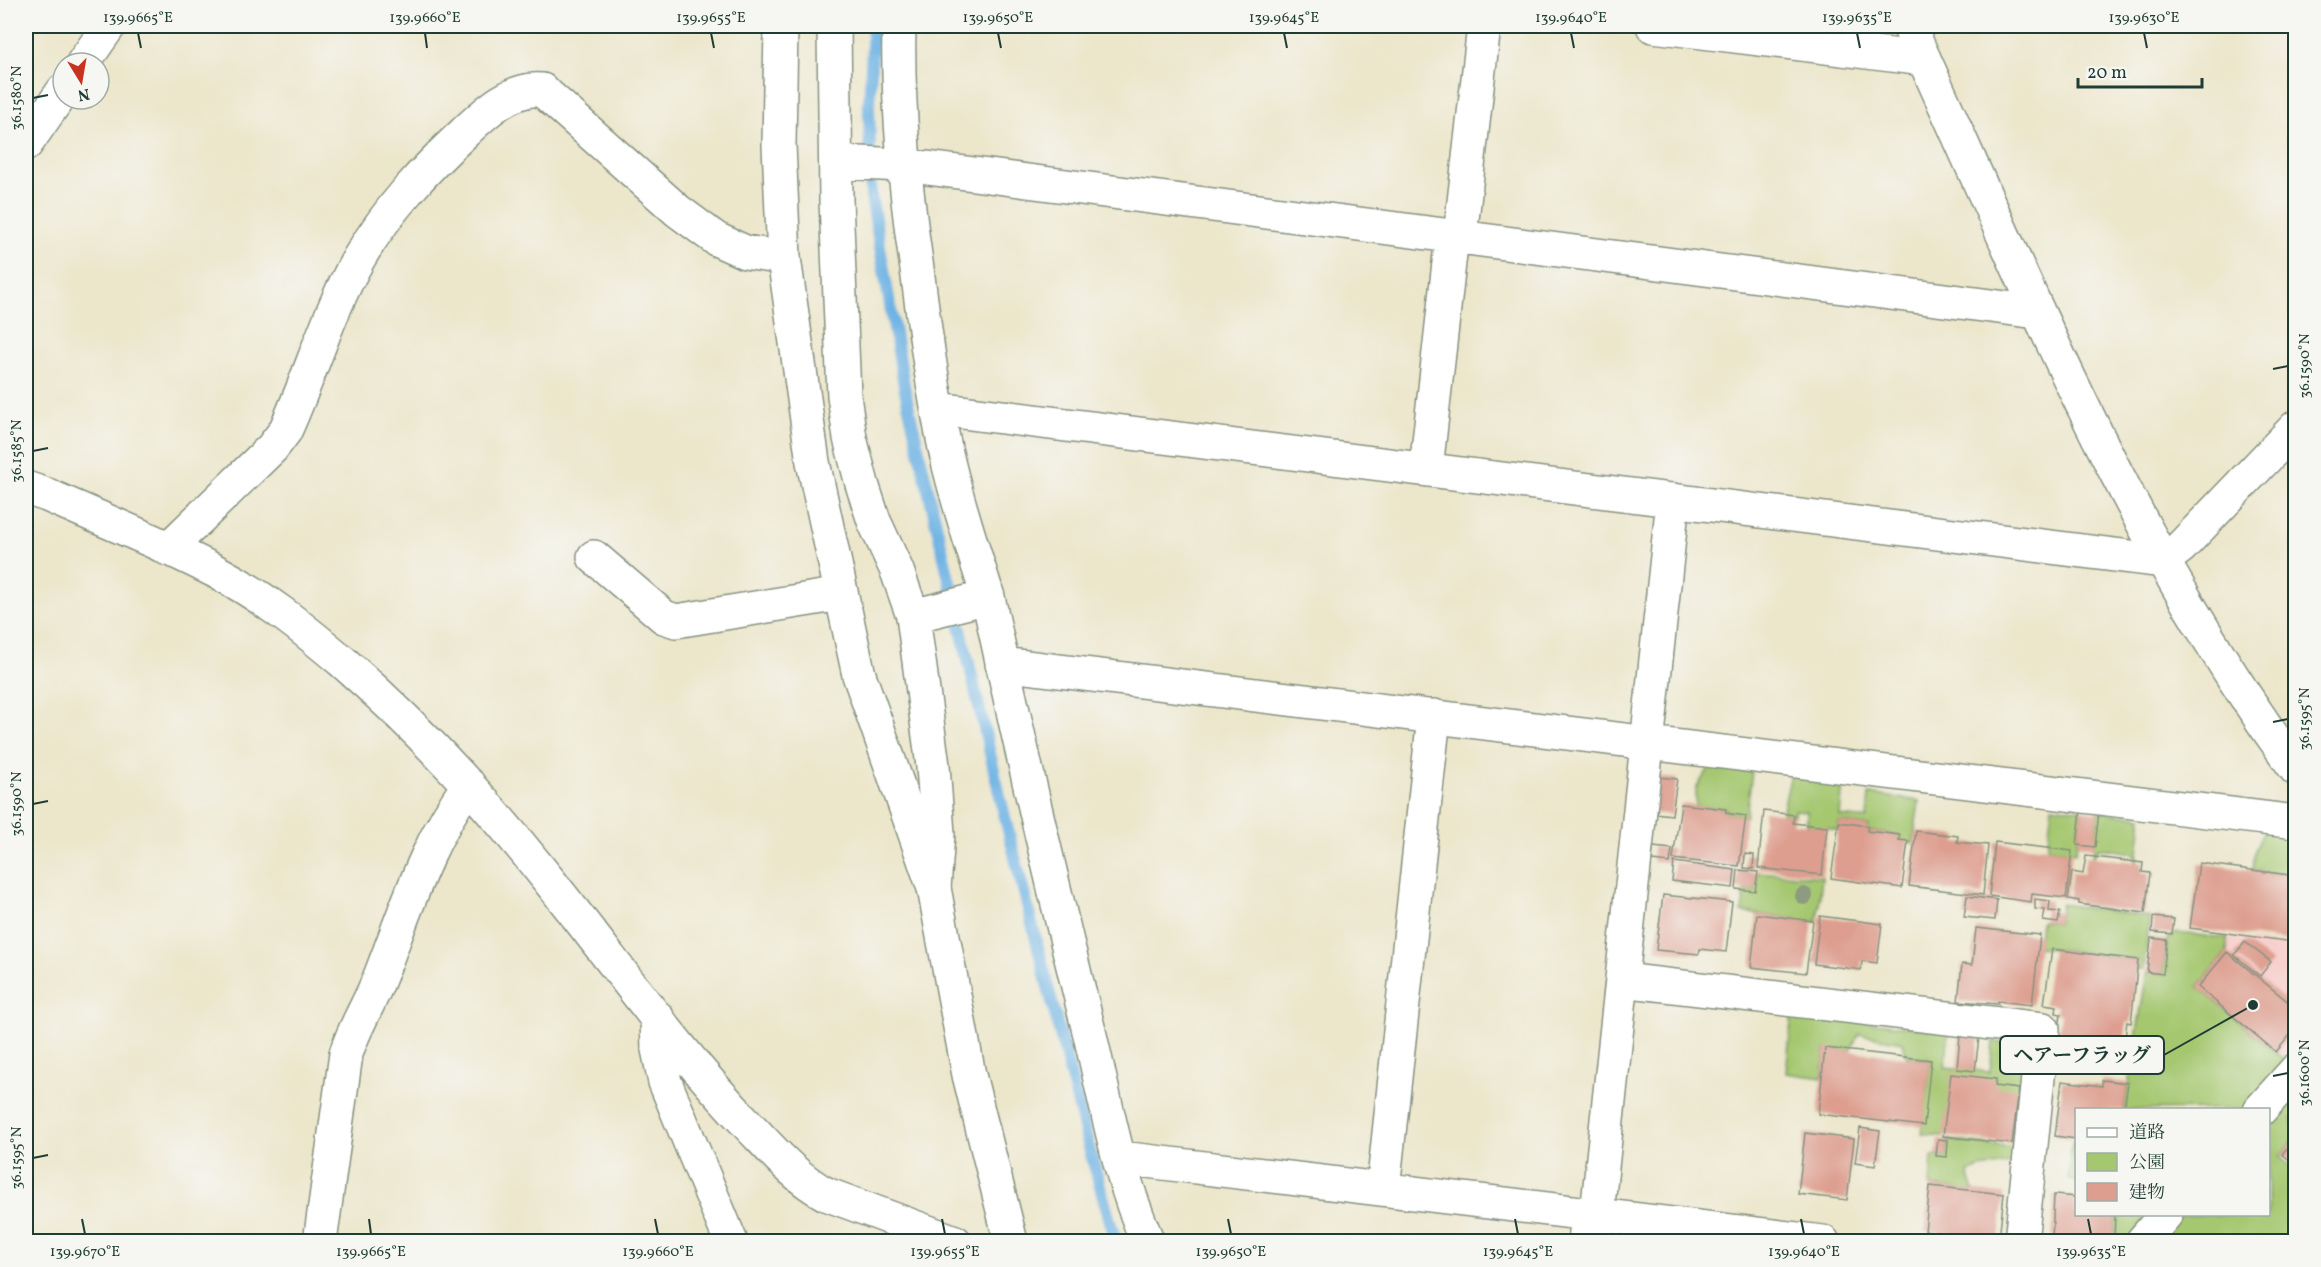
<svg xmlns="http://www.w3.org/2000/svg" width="2321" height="1267" viewBox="0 0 2321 1267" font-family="Vollkorn,'Noto Serif JP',serif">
  <rect width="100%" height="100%" fill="#f6f6f2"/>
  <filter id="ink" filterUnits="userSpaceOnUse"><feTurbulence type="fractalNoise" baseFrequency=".0167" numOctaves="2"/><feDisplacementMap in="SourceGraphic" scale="12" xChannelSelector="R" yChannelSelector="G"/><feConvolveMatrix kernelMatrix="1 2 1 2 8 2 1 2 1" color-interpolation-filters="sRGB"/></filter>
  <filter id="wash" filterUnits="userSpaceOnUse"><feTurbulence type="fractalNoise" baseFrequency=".008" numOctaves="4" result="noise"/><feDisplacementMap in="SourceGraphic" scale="24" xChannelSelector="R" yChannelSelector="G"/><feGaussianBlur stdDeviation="1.35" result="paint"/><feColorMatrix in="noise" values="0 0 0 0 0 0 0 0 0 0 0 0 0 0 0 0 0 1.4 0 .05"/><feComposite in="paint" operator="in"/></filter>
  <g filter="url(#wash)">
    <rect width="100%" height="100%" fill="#ece6cb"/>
    <path fill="#f7d0cd" d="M2176 933 2295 945V1068L2163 974 2147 972 2151 938 2167 940Z"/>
    <path fill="#a5c770" stroke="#628252" stroke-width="1.5" d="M1710 767 1752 772 1746 816 1726 813V809L1696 806V788Z
      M1791 774 1843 782 1840 816 1867 819 1869 794 1919 801 1913 843 1899 840V835L1867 831 1868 826 1839 822 1838 830 1807 825V811L1794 810V815L1782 814Z
      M2052 806 2081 810 2076 852 2047 848Z
      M2099 812 2142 817 2137 863 2134 853 2099 848 2093 857Z
      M2264 831 2295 838V876L2253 870 2255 850Z
      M1758 872 1822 877 1817 922 1742 912 1745 890 1755 891Z
      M2061 904 2149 917 2144 969H2137L2138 960 2038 947 2041 921 2058 923Z
      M2176 933 2227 938V952L2198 987 2290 1064 2248 1109 2124 1110 2147 972 2163 974 2167 940Z
      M1792 1014 1949 1031 1945 1067 1990 1072 1993 1042C2030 1044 2026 1058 2021 1089L1943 1136 1922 1134 1931 1060 1907 1057 1903 1042 1859 1034 1850 1051 1825 1049 1822 1078 1786 1073Z
      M2295 1093V1115L2292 1120 2295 1138 2280 1157 2295 1171V1241L2158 1242 2181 1215 2268 1214 2269 1115Z
      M1948 1140 2013 1148 2016 1157 2012 1163 1981 1168 1968 1173 1974 1191 1930 1186 1932 1156 1947 1157Z
      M2072 1143 2076 1144V1182L2068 1179Z
      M2115 1215H2151L2128 1241 2114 1242Z"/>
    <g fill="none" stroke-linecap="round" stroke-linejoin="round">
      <path stroke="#6eb3e4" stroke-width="12" d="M873 26 869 108 871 196 905 391 1008 830 1090 1151 1116 1242"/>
    </g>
    <g id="blocks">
      <path fill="#dd9e8f" d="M1658 777 1677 779 1672 815 1654 813Z
        M1681 804 1726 809V813L1746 816 1739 866 1673 859Z
        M2081 810 2099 812 2095 847 2077 845Z
        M1764 811 1794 815 1793 823 1827 827 1822 875 1758 868Z
        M1839 822 1868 826 1867 831 1900 835 1899 840 1908 841 1902 888 1831 878Z
        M1916 831 1958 836 1957 842 1988 845 1983 895 1909 886Z
        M1995 842 2072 851 2066 898 2032 894 2031 902 1989 896Z
        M1653 847 1672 849 1670 863 1652 861Z
        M1745 854 1754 855 1753 869 1744 868Z
        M2086 856 2143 863 2142 872 2150 873 2145 913 2079 904V901L2068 899 2072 872 2083 874Z
        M1674 862 1735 870 1733 888 1672 881Z
        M2199 863 2296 876 2293 942 2190 928Z
        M1738 870 1758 872 1755 891 1736 889Z
        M1663 895 1732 902 1726 952 1700 949 1699 954 1656 950Z
        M1967 896 1997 900 1995 920 1964 917Z
        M2035 899 2050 901 2049 911 2060 912 2058 923 2043 921 2045 910 2035 909Z
        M1757 914 1813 921 1806 973 1751 967Z
        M1820 916 1882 924 1877 963 1862 961 1861 970 1814 964Z
        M2153 917 2174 919 2172 934 2152 932Z
        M1976 928 2040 935 2032 1005 1998 1001V1004L1958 1001 1962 964 1972 965Z
        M2151 938 2167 940 2163 974 2147 972Z
        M2245 942 2271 962 2260 976 2234 955Z
        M2052 949 2138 960 2131 1023 2127 1022 2124 1045 2058 1037 2061 1014 2056 1013 2057 1006 2044 1004Z
        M2227 952 2296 1008V1028L2276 1052 2198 987Z
        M1960 1035 1979 1037 1975 1071 1957 1069Z
        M1825 1048 1931 1060 1924 1126 1818 1114Z
        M1951 1074 1996 1079 1995 1086 2019 1089 2012 1144 1943 1136Z
        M2102 1080 2128 1083 2124 1110H2076V1139L2055 1136 2062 1081 2102 1086Z
        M1860 1128 1880 1131 1875 1166 1855 1163Z
        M1805 1133 1854 1139 1847 1200 1798 1194Z
        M2296 1138V1165L2282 1154Z
        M1938 1139 1948 1140 1947 1157 1936 1156Z
        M1930 1186 2004 1194 1999 1239 1925 1231Z
        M2054 1195 2076 1197V1214H2115L2114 1242H2052Z"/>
    </g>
  </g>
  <g filter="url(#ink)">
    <use href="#blocks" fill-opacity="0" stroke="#869280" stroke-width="1.5"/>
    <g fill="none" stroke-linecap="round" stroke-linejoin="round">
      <defs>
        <path id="minor" d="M834 26 836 200 844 396 850 438 862 484 874 521 897 571 913 616 933 766 938 834 934 888
          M899 26C897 108 905 188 917 269 925 331 933 393 946 453 957 502 973 549 988 597 1019 742 1053 887 1089 1031 1106 1101 1118 1176 1148 1242
          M1653 26 1924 59
          M83 63 109 26
          M26 144 63 91
          M836 162 904 165 2037 312
          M1460 237 1484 26
          M938 409 2163 561 2181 547 2296 427
          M1426 469 1452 236
          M26 488 47 495C103 520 162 543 217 572 263 596 304 629 343 662 420 729 488 803 551 883 617 965 678 1052 751 1128 774 1152 796 1178 826 1194L955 1242
          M168 549 272 448 285 431C311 374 328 312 359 258 388 209 424 170 465 132 486 112 512 87 542 90L678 211 716 239 745 252 784 258
          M594 557 664 617 676 621 841 594
          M913 616 988 597
          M1002 664 2296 822
          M1622 980 2043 1029 2021 1242
          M657 1017 658 1049 665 1082 731 1242
          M2260 1110 2296 1070
          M1121 1158 1823 1242
          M1383 1189 1434 716
          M1597 1214 1673 500
          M320 1242 346 1054C354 1027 369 1005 379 979 405 913 426 842 469 785
          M1585 1242 1588 1213
          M2142 1242 2166 1214"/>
        <path id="tertiary" d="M781 26 779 145 784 258 813 462 859 675 934 888 969 1075 1011 1242
          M1909 26C2025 279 2129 542 2296 769"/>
      </defs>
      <use href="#minor" stroke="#869280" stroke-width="36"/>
      <use href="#tertiary" stroke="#869280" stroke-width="36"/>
      <use href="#minor" stroke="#fff" stroke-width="33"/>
      <use href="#tertiary" stroke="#fff" stroke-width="33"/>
    </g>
    <circle fill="#8d9c80" cx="1804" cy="896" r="9"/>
  </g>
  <path fill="none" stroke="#1f3d34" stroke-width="2" d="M138 33 141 48M425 33 427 48M711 33 714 48M998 33 1001 48M1284 33 1287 48M1571 33 1574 48M1857 33 1860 48M2144 33 2147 48M33 98 48 95M2273 369 2288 366M33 451 48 448M2273 722 2288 719M33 804 48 801M2273 1076 2288 1073M33 1158 48 1155M82 1219 85 1234M369 1219 371 1234M655 1219 658 1234M942 1219 945 1234M1228 1219 1231 1234M1515 1219 1518 1234M1801 1219 1804 1234M2088 1219 2091 1234"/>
  <path fill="none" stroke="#1f3d34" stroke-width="2" d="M2253 1005L2164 1055"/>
  <circle fill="#1f3d34" stroke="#f6f6f2" stroke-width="2" cx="2253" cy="1005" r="6"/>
  <rect fill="#f6f6f2" stroke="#1f3d34" stroke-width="2" x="2000" y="1036" width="164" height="38" rx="6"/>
  <g font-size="20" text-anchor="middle" font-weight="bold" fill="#1f3d34">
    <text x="2082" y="1062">ヘアーフラッグ</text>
  </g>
  <rect width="2321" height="1267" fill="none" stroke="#f6f6f2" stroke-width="66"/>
  <rect x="2075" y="1108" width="195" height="108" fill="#f6f6f2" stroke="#a0aca6" stroke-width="1.5"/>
  <rect x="2087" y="1128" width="30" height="9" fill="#ffffff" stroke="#a0aca6" stroke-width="1.5"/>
  <text x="2129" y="1138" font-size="18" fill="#1f3d34">道路</text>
  <rect x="2087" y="1153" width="30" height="18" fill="#a5c770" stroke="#a0aca6" stroke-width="1.5"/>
  <text x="2129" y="1168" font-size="18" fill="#1f3d34">公園</text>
  <rect x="2087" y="1183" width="30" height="18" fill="#dd9e8f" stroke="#a0aca6" stroke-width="1.5"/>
  <text x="2129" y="1198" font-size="18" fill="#1f3d34">建物</text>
  <g transform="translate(81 81) rotate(169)"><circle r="28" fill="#f6f6f2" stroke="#a0aca6" stroke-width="1.5"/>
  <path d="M0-4.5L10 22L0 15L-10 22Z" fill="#c8321e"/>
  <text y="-9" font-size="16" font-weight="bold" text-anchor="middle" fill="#1f3d34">N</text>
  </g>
  <path d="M2078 78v9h124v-9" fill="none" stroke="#1f3d34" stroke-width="3"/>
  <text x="2087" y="78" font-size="18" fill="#1f3d34" stroke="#f6f6f2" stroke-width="4.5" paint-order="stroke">20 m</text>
  <rect x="33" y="33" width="2255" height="1201" fill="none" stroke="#1f3d34" stroke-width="2"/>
  <g font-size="15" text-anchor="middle" fill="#1f3d34">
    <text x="138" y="22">139.9665°E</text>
    <text x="425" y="22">139.9660°E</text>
    <text x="711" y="22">139.9655°E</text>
    <text x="998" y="22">139.9650°E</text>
    <text x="1284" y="22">139.9645°E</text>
    <text x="1571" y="22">139.9640°E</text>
    <text x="1857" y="22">139.9635°E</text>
    <text x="2144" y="22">139.9630°E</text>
    <text transform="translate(16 98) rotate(-90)" y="5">36.1580°N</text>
    <text transform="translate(2304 366) rotate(-90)" y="5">36.1590°N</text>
    <text transform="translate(16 451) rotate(-90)" y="5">36.1585°N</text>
    <text transform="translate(2304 719) rotate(-90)" y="5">36.1595°N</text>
    <text transform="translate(16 804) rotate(-90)" y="5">36.1590°N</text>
    <text transform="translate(2304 1073) rotate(-90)" y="5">36.1600°N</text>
    <text transform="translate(16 1158) rotate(-90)" y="5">36.1595°N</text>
    <text x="85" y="1256">139.9670°E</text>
    <text x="371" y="1256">139.9665°E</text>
    <text x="658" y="1256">139.9660°E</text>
    <text x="945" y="1256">139.9655°E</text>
    <text x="1231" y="1256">139.9650°E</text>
    <text x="1518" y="1256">139.9645°E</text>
    <text x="1804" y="1256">139.9640°E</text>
    <text x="2091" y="1256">139.9635°E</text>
  </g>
</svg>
